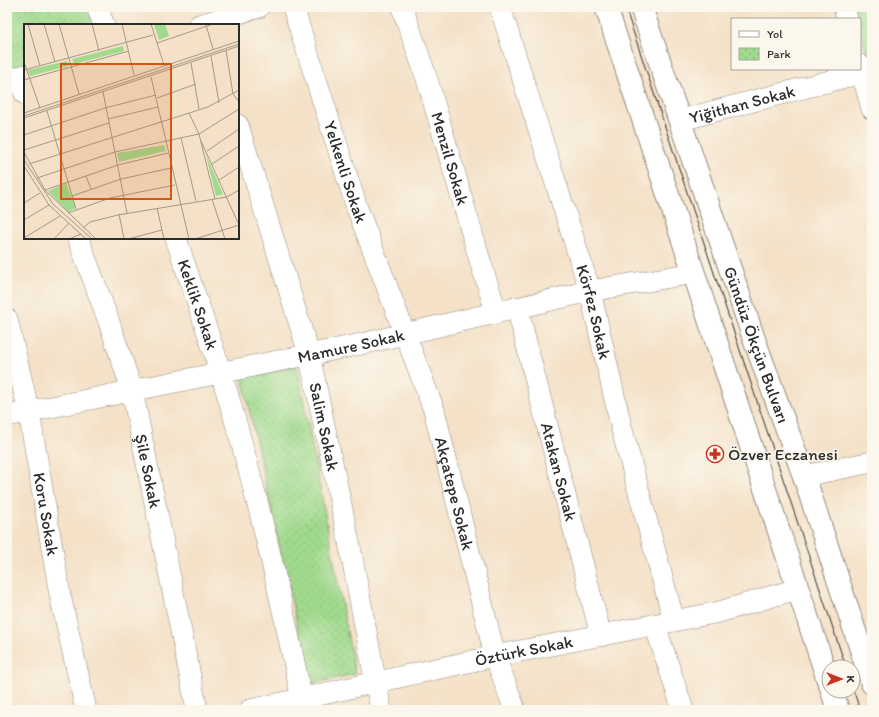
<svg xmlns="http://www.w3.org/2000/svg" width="879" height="717" viewBox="0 0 879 717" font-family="Itim,sans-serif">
  <defs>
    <pattern id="park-dots" width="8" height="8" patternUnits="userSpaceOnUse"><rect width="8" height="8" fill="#a0da8d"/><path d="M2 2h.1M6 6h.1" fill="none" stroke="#8abb7a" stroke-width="1.8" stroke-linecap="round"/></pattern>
  </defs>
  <rect width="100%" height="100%" fill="#fbf7ec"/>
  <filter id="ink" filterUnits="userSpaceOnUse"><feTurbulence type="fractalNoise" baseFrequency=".025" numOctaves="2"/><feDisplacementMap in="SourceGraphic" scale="8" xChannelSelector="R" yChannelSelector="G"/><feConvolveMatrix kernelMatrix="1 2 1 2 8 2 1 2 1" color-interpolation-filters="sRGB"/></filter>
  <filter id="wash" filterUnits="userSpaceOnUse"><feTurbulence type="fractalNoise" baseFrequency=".012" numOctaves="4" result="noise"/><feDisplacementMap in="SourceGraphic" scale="16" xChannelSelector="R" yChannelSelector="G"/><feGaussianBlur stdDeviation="0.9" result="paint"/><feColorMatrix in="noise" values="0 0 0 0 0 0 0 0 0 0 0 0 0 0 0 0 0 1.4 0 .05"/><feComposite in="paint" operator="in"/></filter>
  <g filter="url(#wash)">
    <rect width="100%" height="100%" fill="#f4e1c7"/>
    <path fill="url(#park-dots)" stroke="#66825c" d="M7 7H89L96 25H25V67L7 74Z
      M854 7H872V49L866 51 860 29V19H857Z
      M297 365 355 674 310 684 242 377Z"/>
  </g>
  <g filter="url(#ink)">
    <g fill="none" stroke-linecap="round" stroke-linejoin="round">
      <defs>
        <g id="street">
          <path d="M97 7 104 25"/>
          <path id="s1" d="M293 7 357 208 434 410 495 656 515 710"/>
          <path id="s2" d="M402 7 427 79 481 264 496 311"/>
          <path id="s3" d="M500 7 590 291 622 430 674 621"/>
          <path d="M844 7 847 19"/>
          <path d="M199 25 259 7"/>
          <path d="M860 65 872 109"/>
          <path d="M19 77 25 94"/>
          <path d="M7 80 25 75"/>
          <path id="s4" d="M681 120 872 70"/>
          <path id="s5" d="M238 125 309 354 350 547 381 710"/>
          <path id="s6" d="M78 238 109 322 132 390 197 710"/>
          <path id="s7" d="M176 238C190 282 206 326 220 370 254 478 279 589 302 700"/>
          <path id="s8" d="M517 307 601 636"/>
          <path id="s9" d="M7 319 29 412 60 595 86 710"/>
          <path id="s10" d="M7 416 357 345 590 291 694 273"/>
          <path d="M804 476 872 462"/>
          <path d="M655 625 683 710"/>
          <path id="s11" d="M250 710 495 656 719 612 797 589"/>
        </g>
        <g id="secondary">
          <path d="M606 7 829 683"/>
          <path id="s12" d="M641 7 754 339 804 476 872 683"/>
          <path d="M832 691 838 710"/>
        </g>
      </defs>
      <use href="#street" stroke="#908679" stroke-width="22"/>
      <use href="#secondary" stroke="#908679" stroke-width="24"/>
      <use href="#street" stroke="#fff" stroke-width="21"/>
      <use href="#secondary" stroke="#fff" stroke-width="22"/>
      <path stroke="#2b2b2b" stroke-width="1" d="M625 7 846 667
        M853 689 860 710"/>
    </g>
  </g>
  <defs>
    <symbol id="pharmacy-ring" viewBox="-11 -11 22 22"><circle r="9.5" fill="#fbf7ec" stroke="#c8321e" stroke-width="1.5"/><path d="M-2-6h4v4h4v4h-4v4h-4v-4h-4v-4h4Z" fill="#c8321e"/></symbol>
  </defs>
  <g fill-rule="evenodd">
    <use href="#pharmacy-ring" x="705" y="444" width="20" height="20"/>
  </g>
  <g text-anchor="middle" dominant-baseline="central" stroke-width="3" stroke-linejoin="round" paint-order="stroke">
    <g font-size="17" fill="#2b2b2b" stroke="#fbf7ec">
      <text stroke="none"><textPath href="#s4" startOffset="63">Yiğithan Sokak</textPath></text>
      <text stroke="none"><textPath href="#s2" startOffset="159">Menzil Sokak</textPath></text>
      <text stroke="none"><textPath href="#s1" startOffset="173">Yelkenli Sokak</textPath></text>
      <text stroke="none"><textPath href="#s7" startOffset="70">Keklik Sokak</textPath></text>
      <text stroke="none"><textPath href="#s3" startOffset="319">Körfez Sokak</textPath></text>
      <text stroke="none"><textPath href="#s12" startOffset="357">Gündüz Ökçün Bulvarı</textPath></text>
      <text stroke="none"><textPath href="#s10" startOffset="351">Mamure Sokak</textPath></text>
      <text stroke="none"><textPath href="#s5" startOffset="314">Salim Sokak</textPath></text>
      <text stroke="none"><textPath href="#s6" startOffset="244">Şile Sokak</textPath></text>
      <text stroke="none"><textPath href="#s8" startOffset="170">Atakan Sokak</textPath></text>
      <text stroke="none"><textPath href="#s1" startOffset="513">Akçatepe Sokak</textPath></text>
      <text stroke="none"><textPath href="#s9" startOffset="199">Koru Sokak</textPath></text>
      <text stroke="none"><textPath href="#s11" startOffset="280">Öztürk Sokak</textPath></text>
    </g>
    <g font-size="17" fill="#2b2b2b" stroke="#fbf7ec" text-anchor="start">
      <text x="728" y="454">Özver Eczanesi</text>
    </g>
  </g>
  <g transform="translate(24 24)">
    <rect width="215" height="215" fill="#f4e1c7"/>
    <path d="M182 131 199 170 192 172Z" fill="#a0da8d"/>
    <path d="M130 0H141L145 12 135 16ZM99 22 100 27 50 40 48 35ZM43 37 44 42 6 52 4 46ZM140 121 142 127 95 138 93 129ZM42 159 52 184 44 188 24 167Z" fill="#a0da8d"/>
    <path fill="none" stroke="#a49889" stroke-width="1" d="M4 0 16 42M20 0 31 38M35 0 55 70M68 0 75 27M98 0 110 51M127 0 140 41M182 1 189 25M133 19 189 0M202 26 209 70 215 78M187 32 195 79M0 38 16 84M167 39 175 85M0 46 129 11M127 53 165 215M0 56 105 27M79 68 103 189M133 74 172 60M23 87 52 185M0 89 215 17M165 89 175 110 191 175M0 92 215 20M0 94 215 22M84 95 134 83M0 111 81 84 132 71M157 114 172 177M177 117 215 201M0 126 85 99M183 127 215 105M0 128 21 166 72 215M0 136 29 180 68 215M5 140 184 83 215 66M188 140 215 122M0 142 25 181 62 215M62 152 67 165M13 154 91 128 175 110 215 85M195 156 215 143M21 166 94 141 144 129M48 172 97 155 147 144M188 175 201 215M0 179 16 169M133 184 140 215M44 189 86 174 151 161M95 190 100 215M0 196 25 181M59 204 66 198 94 191 203 173 215 166M0 214 36 192M30 215 45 199M45 215 57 210M104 215 138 206M171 215 215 201"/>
    <path fill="#d5540f" fill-opacity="0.15" stroke="#d5540f" stroke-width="2" d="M37 40H147V175H37Z"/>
    <rect width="215" height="215" fill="none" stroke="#2b2b2b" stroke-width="2"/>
  </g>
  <rect width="879" height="717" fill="none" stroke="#fbf7ec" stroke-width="24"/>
  <rect x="731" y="18" width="130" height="52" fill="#fbf7ec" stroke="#a8a59f"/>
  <rect x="739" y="31" width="20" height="6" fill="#ffffff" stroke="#a8a59f"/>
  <text x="767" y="38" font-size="12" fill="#2b2b2b">Yol</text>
  <rect x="739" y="48" width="20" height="12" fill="url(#park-dots)" stroke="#a8a59f"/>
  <text x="767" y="58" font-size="12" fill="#2b2b2b">Park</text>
  <g transform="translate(841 679) rotate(90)"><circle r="19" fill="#fbf7ec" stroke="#a8a59f"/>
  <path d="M0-3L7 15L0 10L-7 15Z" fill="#c8321e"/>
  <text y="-6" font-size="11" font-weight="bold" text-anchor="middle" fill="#2b2b2b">K</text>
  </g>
</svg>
